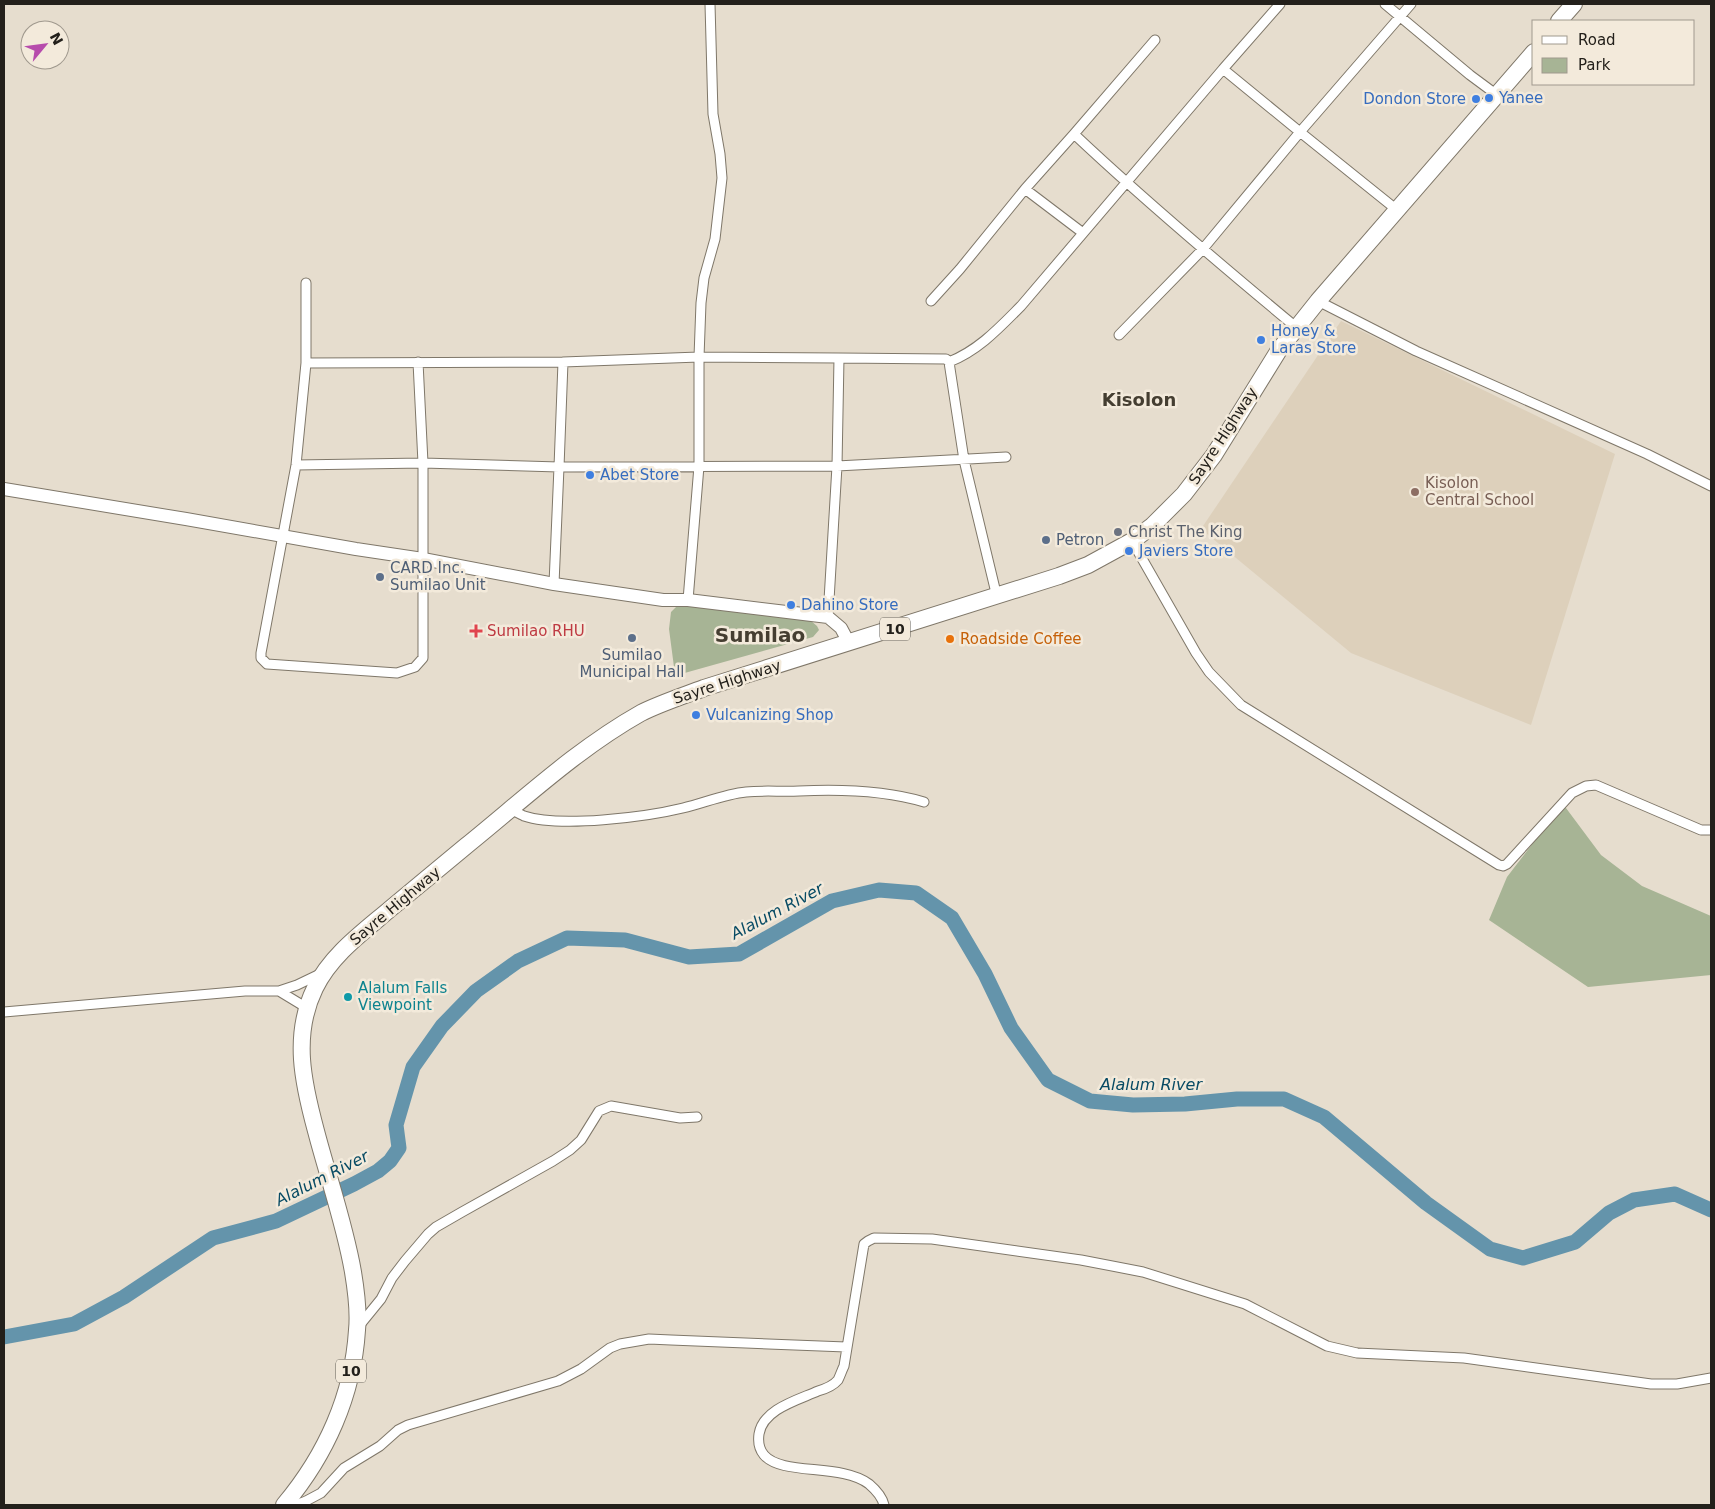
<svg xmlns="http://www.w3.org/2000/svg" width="1715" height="1509" viewBox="0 0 1715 1509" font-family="'DejaVu Sans',sans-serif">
  <rect width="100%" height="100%" fill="#e6ddce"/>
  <path fill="#ddd0bb" d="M1341 321 1615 454 1531 725 1351 653 1201 529Z"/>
  <path fill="#a7b495" d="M680 603 811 621 817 626 819 630 813 637 681 674 674 667 669 629 671 612Z
    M1563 804 1601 855 1642 886 1711 916V975L1588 987 1489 920 1507 877Z"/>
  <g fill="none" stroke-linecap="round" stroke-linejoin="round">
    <path stroke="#6494ab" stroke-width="15" d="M4 1337 74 1324 124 1297 213 1238 276 1221 354 1184 378 1171 390 1161 399 1148 396 1125 413 1067 442 1026 476 991 518 961 567 938 625 940 689 957 739 954 832 901 879 890 916 893 952 918 985 974 1011 1028 1048 1080 1090 1101 1133 1105 1185 1104 1237 1099H1284L1324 1117 1426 1203 1490 1249 1523 1258 1575 1242 1609 1213 1634 1200 1675 1194 1711 1210"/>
    <defs>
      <path id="street" d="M1385 4 1470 75 1497 95
        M1074 134C1146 202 1221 265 1297 328
        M1025 189 1083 233
        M1397 210 1300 132 1411 4
        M306 283V363L296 465 261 653V658L267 664 397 673 415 667 423 658V463L418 362
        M931 301 960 269 1025 189 1074 134 1155 40
        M1318 301 1416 351 1647 454 1711 486
        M1119 335 1202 250 1300 132 1223 69 1280 4
        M563 362 699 357 701 303 704 278 715 239 722 178 720 154 713 114 710 4
        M949 362C979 350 999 328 1021 306L1223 69
        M296 465 423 463 559 467 563 362 306 363
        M1132 541 1196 653 1209 672 1241 705 1499 865 1503 866 1507 864 1572 793 1586 786 1596 785 1701 830H1711
        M554 584 559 467 837 466 1006 457
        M688 600 699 466V357L839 358
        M828 617 837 466 839 358 946 359 949 362 964 460 997 597
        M511 809C515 812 520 814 524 816 560 828 646 817 683 808 704 803 725 794 746 792 764 790 782 792 799 791 841 789 884 790 924 802
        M279 991 297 985 322 973
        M4 1012 245 991H279L307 1008
        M359 1326 381 1299 392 1278 405 1261 428 1234 436 1227 462 1212 553 1161 570 1150 581 1140 599 1111 611 1106 680 1118 697 1117
        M296 1505 306 1501 321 1493 344 1468 380 1446 398 1430 408 1425 558 1381 581 1369 610 1348 620 1344 649 1339 671 1340 846 1347
        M884 1505C882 1496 876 1490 869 1484 841 1463 782 1476 764 1455 759 1449 758 1441 759 1434 763 1409 798 1400 818 1391 825 1389 833 1386 838 1380 840 1376 842 1370 844 1366L864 1244 868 1241 874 1238 932 1239 1081 1260 1143 1272 1245 1304 1327 1346 1357 1353 1464 1358 1651 1384H1677L1711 1378"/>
      <path id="secondary" d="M4 489 186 519 356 549 423 559 554 584 663 600H688L828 617 841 628 849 643"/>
      <path id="highway" d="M1559 21 1574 4
        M284 1505C326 1455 353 1395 357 1330 359 1311 356 1290 353 1272 345 1225 328 1177 316 1131 303 1083 292 1035 315 988 331 955 363 932 390 909 415 888 441 867 466 846 523 800 577 749 641 713 661 703 683 696 704 688L1059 576 1088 565 1132 541 1152 526 1184 494 1214 455 1279 350 1318 301 1534 52"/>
    </defs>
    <use href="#street" stroke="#7f7769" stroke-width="11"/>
    <use href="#secondary" stroke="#7f7769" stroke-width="14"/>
    <use href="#highway" stroke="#7f7769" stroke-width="18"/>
    <use href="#street" stroke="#fff" stroke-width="9"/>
    <use href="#secondary" stroke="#fff" stroke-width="12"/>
    <use href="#highway" stroke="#fff" stroke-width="16"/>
  </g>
  <g fill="#3f7fe0" stroke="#f3eadb" stroke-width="2">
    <circle cx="1489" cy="98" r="5"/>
    <circle cx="1476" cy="99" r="5"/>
    <circle cx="1261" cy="340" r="5"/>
    <circle cx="590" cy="475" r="5"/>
    <circle cx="1129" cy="551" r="5"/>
    <circle cx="791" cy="605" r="5"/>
    <circle cx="696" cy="715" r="5"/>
  </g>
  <circle fill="#8d6e63" stroke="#f3eadb" stroke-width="2" cx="1415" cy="492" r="5"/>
  <circle fill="#6b7280" stroke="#f3eadb" stroke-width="2" cx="1118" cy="532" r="5"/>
  <g fill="#5c6f8a" stroke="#f3eadb" stroke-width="2">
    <circle cx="1046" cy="540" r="5"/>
    <circle cx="380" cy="577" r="5"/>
    <circle cx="632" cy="638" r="5"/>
  </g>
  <path fill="#e0444e" stroke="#f3eadb" stroke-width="2" d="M473.5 623.5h5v5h5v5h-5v5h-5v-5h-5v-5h5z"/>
  <circle fill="#e8710a" stroke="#f3eadb" stroke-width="2" cx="950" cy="639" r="5"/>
  <circle fill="#0f9aa8" stroke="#f3eadb" stroke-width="2" cx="348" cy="997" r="5"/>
  <g text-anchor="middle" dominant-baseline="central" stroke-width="5" stroke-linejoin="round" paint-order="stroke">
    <g fill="#f3eadb" stroke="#615d55" stroke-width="1">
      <rect x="880" y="617.5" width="30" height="23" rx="4"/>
      <rect x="336" y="1359.5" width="30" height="23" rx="4"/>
    </g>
    <g font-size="14" font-weight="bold" fill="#23201b">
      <text x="895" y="629">10</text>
      <text x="351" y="1371">10</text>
    </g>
    <g font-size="15" fill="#366cbe" stroke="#f3eadb" text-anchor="start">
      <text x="1499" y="98">Yanee</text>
      <text x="1466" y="99" text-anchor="end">Dondon Store</text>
      <text x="1271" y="331">Honey &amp;<tspan x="1271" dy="17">Laras Store</tspan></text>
      <text x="600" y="475">Abet Store</text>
      <text x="1139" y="551">Javiers Store</text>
      <text x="801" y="605">Dahino Store</text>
      <text x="706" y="715">Vulcanizing Shop</text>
    </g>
    <g font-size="15" fill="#23201b" stroke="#f3eadb">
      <text transform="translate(1223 436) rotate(-57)">Sayre Highway</text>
      <text transform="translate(727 682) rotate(-18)">Sayre Highway</text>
      <text transform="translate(395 906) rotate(-40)">Sayre Highway</text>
    </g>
    <g font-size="15" fill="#785e54" stroke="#f3eadb" text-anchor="start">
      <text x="1425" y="483">Kisolon<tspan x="1425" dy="17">Central School</tspan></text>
    </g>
    <g font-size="15" fill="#5b616d" stroke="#f3eadb" text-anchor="start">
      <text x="1128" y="532">Christ The King</text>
    </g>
    <g font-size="15" fill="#4e5e75" stroke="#f3eadb" text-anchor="start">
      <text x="1056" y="540">Petron</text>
      <text x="390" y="568">CARD Inc.<tspan x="390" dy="17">Sumilao Unit</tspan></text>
      <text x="632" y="655" text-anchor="middle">Sumilao<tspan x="632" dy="17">Municipal Hall</tspan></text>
    </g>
    <g font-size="15" fill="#be3a42" stroke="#f3eadb" text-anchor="start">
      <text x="487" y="631">Sumilao RHU</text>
    </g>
    <g font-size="15" fill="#c56008" stroke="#f3eadb" text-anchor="start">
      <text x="960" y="639">Roadside Coffee</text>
    </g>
    <g font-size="15" fill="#0d838f" stroke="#f3eadb" text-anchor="start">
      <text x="358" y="988">Alalum Falls<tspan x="358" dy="17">Viewpoint</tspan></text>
    </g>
    <g font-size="16" font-style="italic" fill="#084b64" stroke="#f3eadb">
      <text transform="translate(777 911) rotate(-28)">Alalum River</text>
      <text x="1151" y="1084">Alalum River</text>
      <text transform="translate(322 1178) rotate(-27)">Alalum River</text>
    </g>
    <g font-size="18" font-weight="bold" fill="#453e31" stroke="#f3eadb">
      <text x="1139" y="399">Kisolon</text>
    </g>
    <g font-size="20" font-weight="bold" fill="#453e31" stroke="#f3eadb">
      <text x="760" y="635">Sumilao</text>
    </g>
  </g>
  <rect width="1715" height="1509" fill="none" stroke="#23201b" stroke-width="10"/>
  <rect x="1532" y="20" width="162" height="65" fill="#f3eadb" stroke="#a0998e"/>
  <rect x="1542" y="36" width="25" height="8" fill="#ffffff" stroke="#a0998e"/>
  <text x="1578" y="45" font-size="15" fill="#23201b">Road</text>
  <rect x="1542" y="58" width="25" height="15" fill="#a7b495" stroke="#a0998e"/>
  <text x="1578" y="70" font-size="15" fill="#23201b">Park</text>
  <g transform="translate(45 45) rotate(61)"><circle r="24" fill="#f3eadb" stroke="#a0998e"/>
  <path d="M0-4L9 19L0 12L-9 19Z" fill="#b74cac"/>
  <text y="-8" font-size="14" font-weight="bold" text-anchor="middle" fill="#23201b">N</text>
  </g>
</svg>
